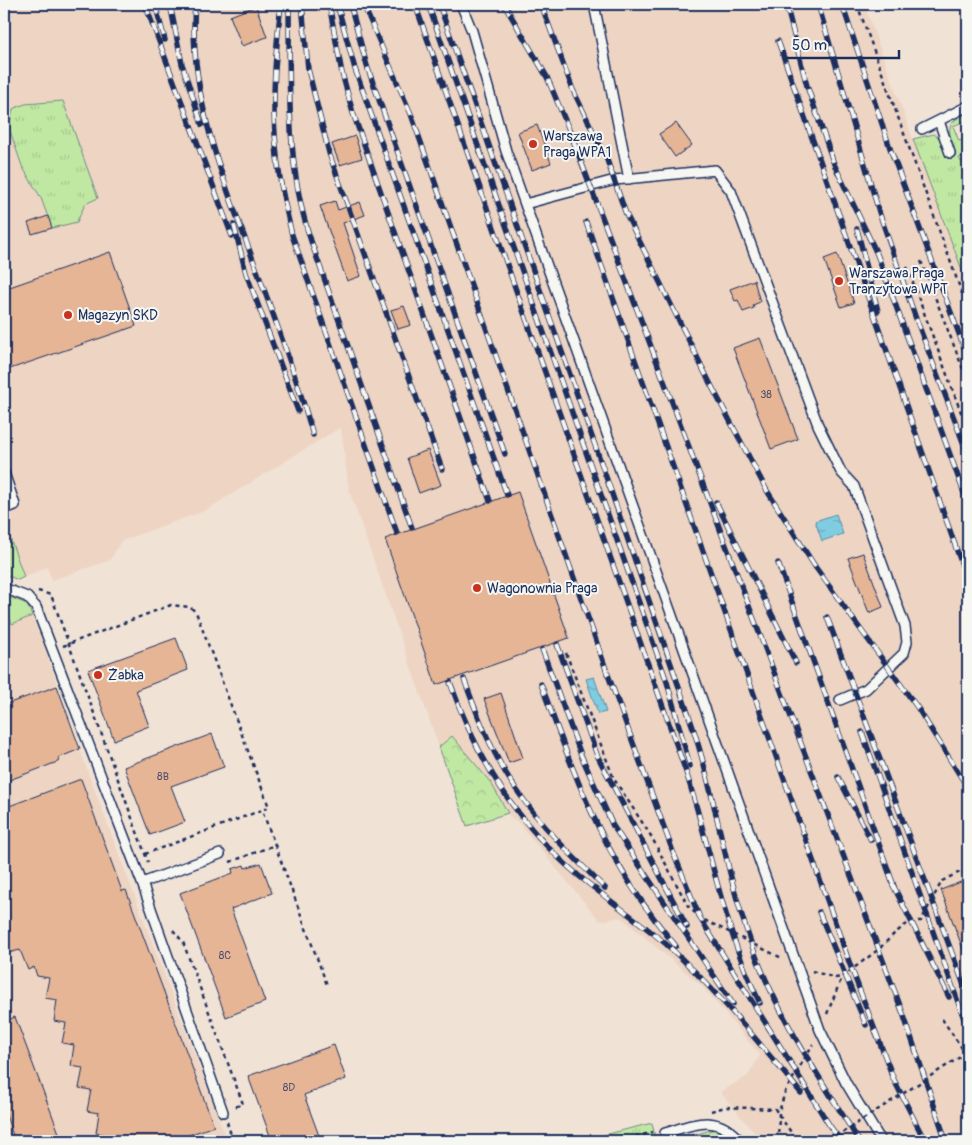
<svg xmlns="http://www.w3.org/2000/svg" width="972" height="1145" viewBox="0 0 972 1145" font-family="Pangolin,sans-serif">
  <defs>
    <pattern id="grass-tufts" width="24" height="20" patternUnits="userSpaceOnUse" patternTransform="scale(1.25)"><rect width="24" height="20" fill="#c1e8a3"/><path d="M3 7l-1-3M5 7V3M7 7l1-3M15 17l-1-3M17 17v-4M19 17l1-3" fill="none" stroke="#a5c78f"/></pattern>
    <pattern id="forest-crowns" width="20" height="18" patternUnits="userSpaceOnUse" patternTransform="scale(1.25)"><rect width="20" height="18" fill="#c1e8a3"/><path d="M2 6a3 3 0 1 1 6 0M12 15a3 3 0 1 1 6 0" fill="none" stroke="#a5c78f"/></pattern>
    <pattern id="water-ripples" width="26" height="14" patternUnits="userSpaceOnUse" patternTransform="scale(1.25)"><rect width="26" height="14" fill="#80cce0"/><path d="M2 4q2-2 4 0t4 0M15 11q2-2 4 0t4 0" fill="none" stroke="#68a6b9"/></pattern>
  </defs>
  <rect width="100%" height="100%" fill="#f1e2d6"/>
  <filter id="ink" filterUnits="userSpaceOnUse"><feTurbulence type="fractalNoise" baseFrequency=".02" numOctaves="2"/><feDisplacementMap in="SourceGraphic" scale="10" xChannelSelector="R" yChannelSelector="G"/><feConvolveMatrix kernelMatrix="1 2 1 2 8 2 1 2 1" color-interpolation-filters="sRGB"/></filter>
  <g filter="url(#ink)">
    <path fill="#edd4c3" d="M4 4H864L913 139 947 191 968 184V1141H762L720 1092 748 1076 760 1055 703 987 621 917 600 921 517 821 510 817 491 783 452 737 439 747 349 490 341 427 204 511 121 541 110 560 52 580 47 567 18 580 4 544Z
      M32 616 42 641 86 767 227 1141H4V627Z"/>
    <path fill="url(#grass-tufts)" stroke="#6e8c80" d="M63 101 98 198 85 204 77 222 52 228 41 198 22 166 9 128 13 109 25 104Z
      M968 113V120L953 126 959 141 963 140 968 154 959 158 961 162 968 159V286L913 139 934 134 940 139 947 158 956 155C950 131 941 125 968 113Z
      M652 1123 656 1141H580Z
      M715 1129 733 1138 728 1141 722 1139 680 1141 686 1137Z"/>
    <path fill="url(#forest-crowns)" stroke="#6e8c80" d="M452 736 491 783 508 813 467 826 439 747Z"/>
    <path fill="#c1e8a3" stroke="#6e8c80" d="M4 521 24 577 18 580 4 574Z
      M4 595 27 604 32 616 12 624 4 603Z"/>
    <path fill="url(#water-ripples)" stroke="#588dac" d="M836 514 843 534 822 541 815 521Z
      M594 677 606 712 598 714 586 679Z"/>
    <path fill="#e5b596" stroke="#1b2f5e" d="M256 6 267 37 242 46 230 16Z
      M676 123 692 145 675 157 659 134Z
      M537 125 551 163 532 170 518 132Z
      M355 136 362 158 340 165 332 144Z
      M335 201 338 210 360 202 365 215 343 223 361 276 347 281 320 206Z
      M48 216 52 228 32 234 28 223Z
      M110 252 136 326 4 371V289Z
      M837 254 854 303 841 307 824 259Z
      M754 280 760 302 753 305 754 308 743 312 738 300 735 301 730 289Z
      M404 306 411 325 398 329 391 310Z
      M760 338 798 439 771 449 733 348Z
      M428 450 441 485 419 493 407 458Z
      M518 492 569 638 436 685 385 539Z
      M863 553 883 607 869 613 848 558Z
      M176 638 188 670 136 690 149 726 114 740 88 670Z
      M57 686 80 749 58 758 60 761 4 782V705Z
      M501 693 523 758 509 763 484 699Z
      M212 734 224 767 171 786 185 822 150 835 124 767Z
      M81 779 122 891 126 890 214 1126 172 1141H107L108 1135 96 1133 99 1113 87 1111 91 1090 79 1088 83 1068 71 1066 74 1045 62 1043 66 1023 54 1021 57 1000 45 998 49 978 37 976 34 967 28 970 20 950 4 954V808Z
      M261 863 272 893 231 909 265 1002 226 1017 180 893 233 873 232 869 244 865 245 868Z
      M968 879V959L967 960 941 890Z
      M15 1017 62 1141H15L4 1110V1022Z
      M334 1045 346 1079 304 1095 321 1141H272L248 1076Z"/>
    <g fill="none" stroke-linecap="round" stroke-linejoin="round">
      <defs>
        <path id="lane" d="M461 4 472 31 506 151 820 1030 846 1083 881 1141
          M594 4 629 179
          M939 121 950 153
          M922 129 968 106
          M525 204 615 180 715 170 731 191 818 425 841 472 854 486 905 626 907 642 904 653 866 689 840 700
          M4 473 15 505 4 509
          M4 588 27 597 36 607 142 883
          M220 854 142 883 223 1112
          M665 1133C695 1124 717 1113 740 1141"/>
      </defs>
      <use href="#lane" stroke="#1b2f5e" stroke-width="12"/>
      <path stroke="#1b2f5e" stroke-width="2.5" stroke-dasharray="4 4" stroke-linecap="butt" d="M857 4 968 310
        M921 261 968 382
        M907 267 968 431
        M38 591 51 595 148 862
        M63 646 171 605 190 607 196 612 269 807 262 810
        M566 653 614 779 651 836 688 906 700 918 782 958
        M145 854 262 810 275 845
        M230 862 275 845 327 985
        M173 930 183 942 243 1104 234 1107
        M812 971 835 978 842 977
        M827 1014 842 977 879 949 895 933 911 921H921L942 881 968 868
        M942 1019 966 1054
        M711 1111 725 1107 775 1109 797 1141
        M227 1122 233 1141
        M620 1141 653 1132
        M778 1141 779 1112 785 1092 813 1044"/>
      <use href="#lane" stroke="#f6f6f2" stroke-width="9"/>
      <defs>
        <path id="rail" d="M145 4 232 236
          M155 4 165 40
          M170 4 182 64 202 125
          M195 4C188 88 220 172 249 249 272 311 295 372 313 435
          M281 4C276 50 271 98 276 145 278 175 285 205 292 235L397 533
          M289 4C290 83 285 164 311 241L412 528
          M302 4 308 69 329 153 442 469
          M329 4 342 73 353 113 490 501
          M337 4 355 69 507 495
          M350 4 367 66 505 454
          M363 4 411 114 607 672 672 849 700 918 833 1131
          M415 4 685 769C711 848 723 929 760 1003
          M428 4 667 682 690 766
          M439 4C522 240 607 476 688 713 714 786 723 864 749 937 774 1011 818 1075 859 1141
          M504 4 547 77 570 132 692 455
          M541 4 573 90 607 160 626 214 710 383 766 489 816 568 917 707 968 788
          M786 4 807 86 834 164 877 254 968 504
          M818 4 879 212 915 316 968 455
          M842 4 891 151 968 358
          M778 41 968 582
          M586 222 852 970 894 1080
          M234 225 246 273 298 411
          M857 229 878 311
          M690 450 904 1016 946 1141
          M716 502 796 663
          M778 563 895 889
          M827 617 968 996
          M557 644 597 755 687 927
          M542 649 581 755 613 826 733 1004
          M464 679C478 717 493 756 516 789 541 826 573 857 605 888
          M450 682C477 759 516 823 579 876 607 899 638 920 666 944 716 989 758 1042 801 1093
          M541 684C578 784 605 863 676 946
          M862 732 968 1030
          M838 777 871 840
          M892 883 949 997
          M819 912 866 1025
          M891 1074 925 1141
          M829 1125 841 1141"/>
      </defs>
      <use href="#rail" stroke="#1b2f5e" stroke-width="5.5"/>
      <use href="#rail" stroke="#f6f6f2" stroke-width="4" stroke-dasharray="11" stroke-linecap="butt"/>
      <path stroke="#1b2f5e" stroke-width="2.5" stroke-dasharray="4 4" stroke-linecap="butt" d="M829 1141 968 1052"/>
    </g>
  </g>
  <g fill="#c8321e" stroke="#f6f6f2" stroke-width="2">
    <circle cx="533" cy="144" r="5"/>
    <circle cx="839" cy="281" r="5"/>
    <circle cx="68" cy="315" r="5"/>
    <circle cx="477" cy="588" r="5"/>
    <circle cx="98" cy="675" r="5"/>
  </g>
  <g text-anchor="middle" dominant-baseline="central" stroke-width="4" stroke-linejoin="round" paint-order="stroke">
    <g font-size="11" fill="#4e506c">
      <text x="766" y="394">38</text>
      <text x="163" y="776">8B</text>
      <text x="225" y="955">8C</text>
      <text x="289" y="1087">8D</text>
    </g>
    <g font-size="14" fill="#1b2f5e" stroke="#f6f6f2" text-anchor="start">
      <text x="543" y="136">Warszawa<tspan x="543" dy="16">Praga WPA1</tspan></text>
      <text x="849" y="273">Warszawa Praga<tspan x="849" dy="16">Tranzytowa WPT</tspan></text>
      <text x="78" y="315">Magazyn SKD</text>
      <text x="487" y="588">Wagonownia Praga</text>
      <text x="108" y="675">Żabka</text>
    </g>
  </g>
  <rect width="972" height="1145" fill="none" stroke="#f6f6f2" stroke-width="20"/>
  <rect x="10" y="10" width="952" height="1125" fill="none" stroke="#1b2f5e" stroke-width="2" filter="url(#ink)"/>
  <path d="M784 50v8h115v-8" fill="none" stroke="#1b2f5e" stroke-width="2.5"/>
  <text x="792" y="50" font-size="15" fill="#1b2f5e" stroke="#f6f6f2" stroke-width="4" paint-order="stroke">50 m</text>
</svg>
